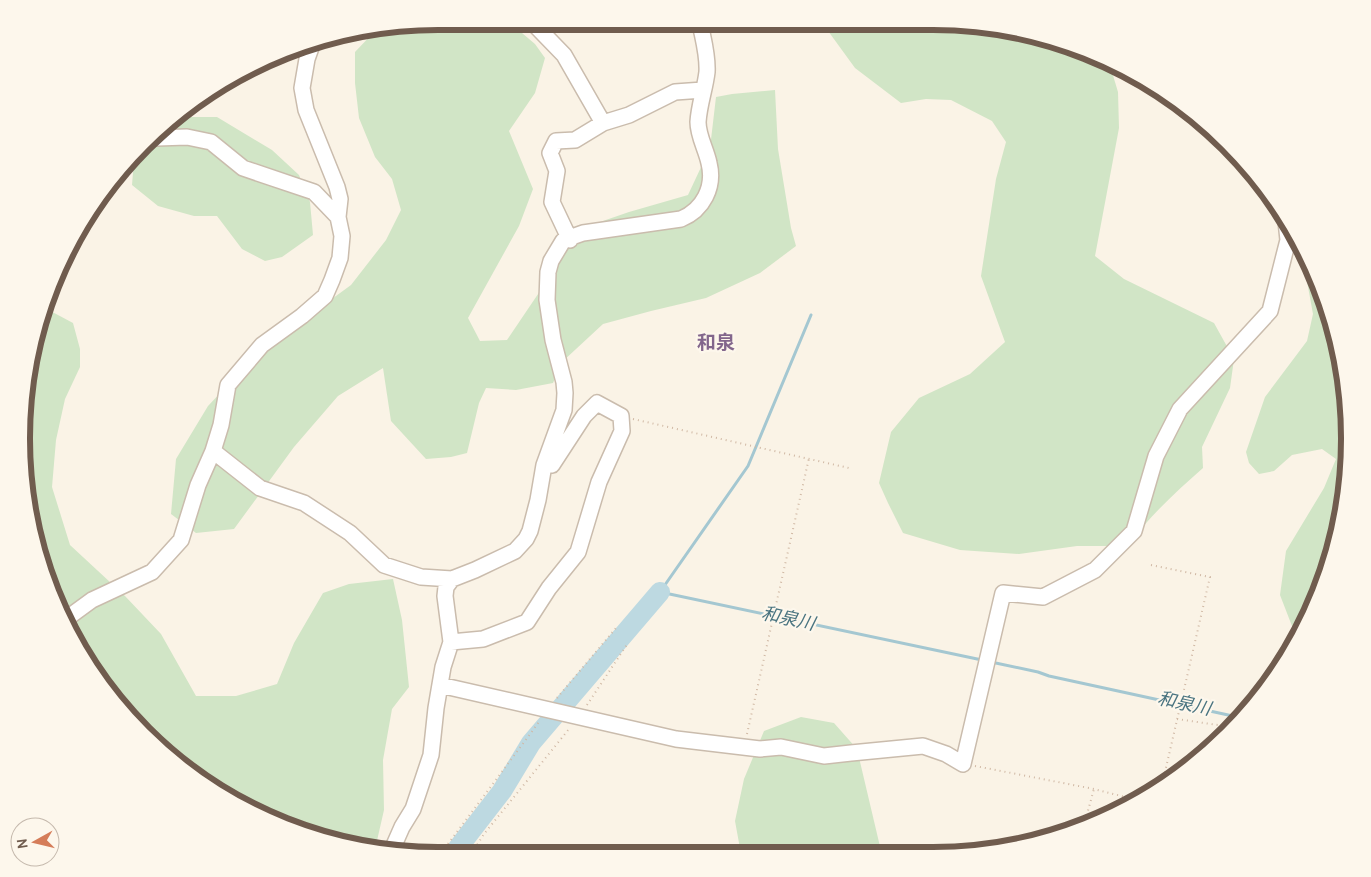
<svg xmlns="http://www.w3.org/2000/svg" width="1371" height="877" viewBox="0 0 1371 877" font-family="Overpass,'Noto Sans JP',sans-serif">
  <rect width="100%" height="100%" fill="#faf3e6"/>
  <path fill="#d1e5c6" d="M439 21 509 22 535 44 545 58 535 93 509 131 533 189 519 226 468 318 480 341 507 340 559 263 574 231 629 212 688 195 710 148 716 97 732 94 775 90 778 149 791 228 796 246 760 273 706 298 651 311 603 324 562 362 553 383 516 390 486 388 479 403 467 453 451 457 426 459 391 421 383 368 338 396 294 447 234 529 196 533 171 514 176 459 208 406 258 353 351 285 386 240 401 210 392 179 375 157 359 118 355 83V52L374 32Z
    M823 24 987 25 1109 62 1118 92 1119 128 1095 256 1124 279 1214 323 1234 359 1230 388 1202 447 1203 468C1176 492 1149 516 1128 546H1077L1019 554 960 550 903 533 888 503 879 483 891 432 919 398 970 374 1005 342 981 276 996 179 1006 142 992 121 951 100 926 99 901 103 855 68Z
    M179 117H217L272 150 299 175 310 202 313 235 282 257 265 261 242 249 217 216H194L158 206 132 185 134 160Z
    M1300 243 1307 254 1335 330 1349 411 1346 493 1328 572 1297 639 1280 595 1286 551 1324 488 1336 459 1322 449 1292 455 1274 471 1259 474 1249 463 1246 452 1265 397 1307 341 1313 314Z
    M43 307 73 323 80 349V367L65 399 56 440 52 487 70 545 125 596 161 634 196 696H236L277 684 294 643 323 593 349 584 393 579 402 620 409 687 392 709 383 760 384 810 376 845 372 849 279 824 164 752 77 647 35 546 22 412Z
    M801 717 834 723 857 749 882 855 741 854 735 821 744 779 764 731Z"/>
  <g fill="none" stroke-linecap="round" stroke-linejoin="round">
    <path stroke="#a4c7d1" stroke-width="3" d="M811 315 748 466 660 592 982 660
      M991 662 1038 672 1049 676 1242 718"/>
    <path stroke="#bdd9e1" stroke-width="20" d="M454 853 502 791 531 743 660 592"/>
    <defs>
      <path id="minor" d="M532 22 564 55 603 123
        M1107 61 1123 68
        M157 138 187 137 211 142 243 168 314 192 338 217
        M570 240 552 202 557 171 550 153 556 141 575 140 603 123 629 115 675 92 703 90
        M213 451 221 425 228 385 262 345 302 316 325 296 332 280 340 258 342 236 338 217 340 199 337 187 306 110 302 88 307 59 313 42
        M66 619 92 600 152 572 181 540 198 485 213 451 260 488 304 503 350 533 384 565 421 577 452 579
        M451 642 483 639 527 622 549 588 578 552 599 482 622 431 621 416 597 403 584 416 552 465
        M440 685 676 739 760 749 781 747 824 756 851 753 923 746 946 754 963 764 1003 593 1043 597 1095 570 1134 531 1156 456 1180 409 1270 311 1288 240 1286 221
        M391 852 402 827 413 809 431 755 436 708 443 667 451 642 445 596 446 587 452 579 475 570 515 551 526 539 530 531 538 500 544 465 564 410 565 393 564 382 553 340 547 300 548 272 551 261 563 241 569 238 583 233 681 219C703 210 715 187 709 163 706 149 698 136 698 122 699 105 705 89 707 72 708 55 703 39 700 23"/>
    </defs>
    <use href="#minor" stroke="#cabcad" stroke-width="18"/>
    <path stroke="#d0b8a4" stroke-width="2" stroke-dasharray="1 4" stroke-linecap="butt" d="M633 419 849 468
      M1151 565 1210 577 1162 785
      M557 698 616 628
      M587 705 628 643
      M1177 719 1231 727
      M747 734 809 458
      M975 766 1094 789 1137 800
      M1084 825 1094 789
      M442 852 539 722
      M472 853 484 834 569 729"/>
    <use href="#minor" stroke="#fff" stroke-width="15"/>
  </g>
  <g text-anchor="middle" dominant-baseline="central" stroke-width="4.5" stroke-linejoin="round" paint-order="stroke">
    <g font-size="18" font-style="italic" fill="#4a7480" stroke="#fdf7ec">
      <text transform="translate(788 620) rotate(12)">和泉川</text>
      <text transform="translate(1184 705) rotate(12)">和泉川</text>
    </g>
    <g font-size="19" font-weight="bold" fill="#82668c" stroke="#fdf7ec">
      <text x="716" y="344">和泉</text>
    </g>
  </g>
  <path d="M0 0H1371V877H0ZM438 30H933A408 408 0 0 1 1341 438V439A408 408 0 0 1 933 847H438A408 408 0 0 1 30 439V438A408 408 0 0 1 438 30Z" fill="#fdf7ec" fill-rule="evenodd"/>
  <path fill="none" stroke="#705c4e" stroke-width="6" d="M438 30H933A408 408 0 0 1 1341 438V439A408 408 0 0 1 933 847H438A408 408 0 0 1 30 439V438A408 408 0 0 1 438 30Z"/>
  <g transform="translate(35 842) rotate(262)"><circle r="24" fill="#fdf7ec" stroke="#c5b9ad"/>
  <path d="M0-4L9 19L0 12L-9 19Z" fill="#d57d59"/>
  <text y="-8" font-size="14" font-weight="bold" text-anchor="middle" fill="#705c4e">N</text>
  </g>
</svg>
